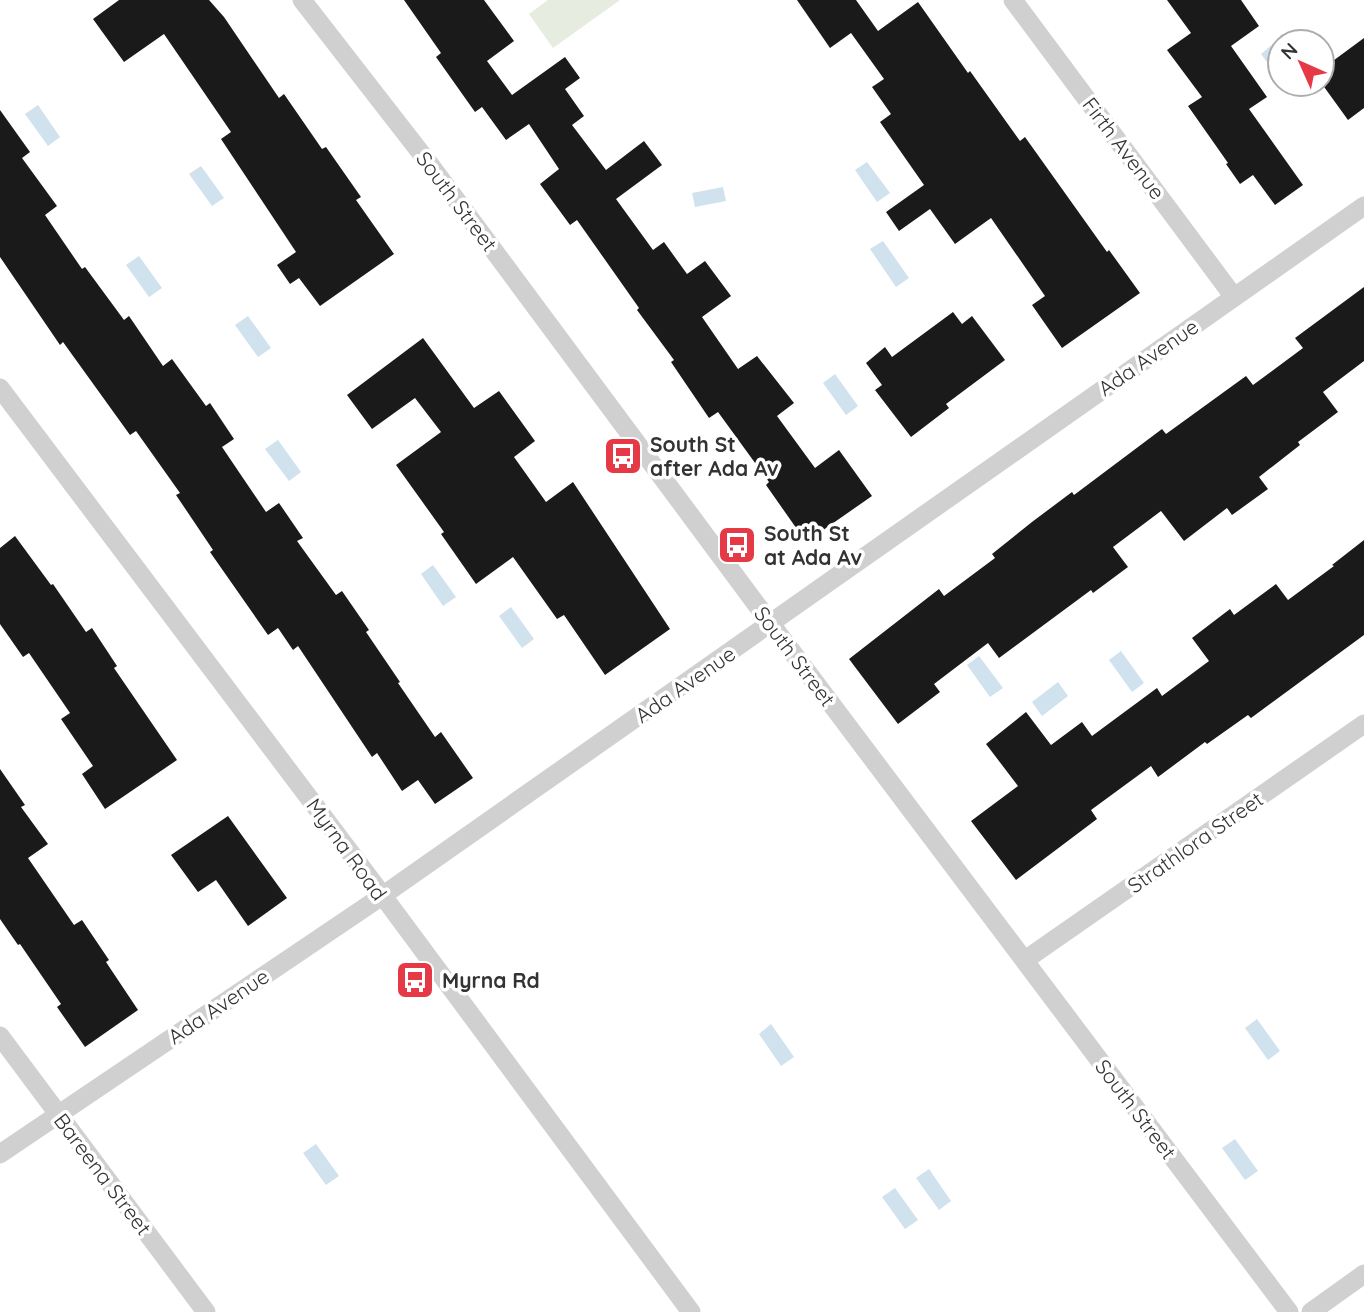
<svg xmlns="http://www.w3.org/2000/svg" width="1364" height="1312" viewBox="0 0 1364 1312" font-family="Quicksand,sans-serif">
  <rect width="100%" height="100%" fill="#fff"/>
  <path fill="#e6ecdf" d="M548 0H620L553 48 529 14Z"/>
  <path fill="#cfe2ee" d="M1273 44 1280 54V80L1261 54Z
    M38 105 60 137 48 146 25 114Z
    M867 162 890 193 877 202 855 170Z
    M201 166 224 198 212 206 189 174Z
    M723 187 726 201 695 207 692 193Z
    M883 241 909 278 896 287 870 249Z
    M139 256 162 288 149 297 126 265Z
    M248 316 271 348 258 357 235 325Z
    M835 374 858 406 846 415 823 383Z
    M278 440 301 472 289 481 265 449Z
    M433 565 456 597 443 606 421 574Z
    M511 607 534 639 522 648 499 616Z
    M1121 651 1144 683 1132 692 1109 660Z
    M979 656 1003 688 990 697 967 665Z
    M1058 682 1068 696 1042 716 1032 702Z
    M1257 1019 1280 1051 1268 1060 1245 1028Z
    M771 1024 794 1057 781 1066 759 1034Z
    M1235 1139 1258 1171 1245 1180 1222 1148Z
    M316 1144 339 1176 326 1185 303 1153Z
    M929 1169 951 1201 939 1210 916 1178Z
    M895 1188 918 1220 905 1229 882 1197Z"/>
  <path fill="#1a1a1a" d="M119 0H209L224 17 279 98 284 94 322 149 326 147 361 197 356 200 394 254 320 306 299 278 290 284 277 265 296 252 221 139 231 132 164 34 124 62 93 19Z
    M404 0H484L514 41 487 61 512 95 565 57 580 78 565 89 584 116 572 125 606 170 644 141 662 165 616 199 653 250 664 242 687 274 705 261 731 296 702 317 738 369 757 356 794 403 777 416 815 468 839 450 872 496 806 542 766 485 769 482 718 412 709 418 671 362 674 360 637 310 639 308 577 220 570 225 540 184 559 169 529 124 506 140 482 107 475 112 436 57 441 53Z
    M797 0H856L878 31 918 2 968 73 970 71 1020 141 1025 137 1107 252 1109 250 1140 293 1062 348 1032 305 1045 296 991 218 955 244 930 209 899 231 886 212 924 185 880 122 891 114 872 87 884 79 851 33 830 48Z
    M1167 0H1241L1259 26 1231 46 1267 97 1249 109 1303 185 1275 205 1253 175 1240 184 1226 164 1228 163 1188 106 1202 97 1167 50 1191 33Z
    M1364 38V108L1348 120 1322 84V69Z
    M0 110 30 152 22 158 57 206 45 215 82 269 85 267 124 320 129 316 163 366 172 359 206 406 210 403 234 439 222 447 266 512 279 503 303 538 297 541 336 595 342 591 369 630 366 632 400 682 398 683 435 737 441 732 473 778 435 804 418 780 402 791 377 753 372 757 298 646 293 650 278 628 268 635 210 552 213 550 176 495 180 493 136 431 130 435 63 342 60 345 0 257Z
    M1364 287V361L1323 392 1338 412 1298 442 1300 445 1259 477 1268 489 1232 515 1227 508 1184 541 1161 511 1113 547 1128 567 1093 593 1091 590 999 658 988 643 934 684 940 692 898 724 849 659 939 589 944 596 995 558 992 554 1032 522 1072 492 1074 495 1162 429 1166 434 1246 376 1253 385 1303 348 1295 338Z
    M953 312 962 324 972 316 1005 360 946 404 949 408 911 437 875 390 882 385 866 363 885 347 892 357Z
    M423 338 474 408 499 391 535 441 514 457 546 502 573 482 670 629 605 675 564 615 557 619 513 557 476 584 441 534 444 532 396 465 441 432 415 398 372 429 347 395Z
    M15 536 51 585 53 584 86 632 92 628 117 666 114 668 177 760 105 809 82 774 93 766 61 719 70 713 29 653 23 657 0 624V548Z
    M1364 540V635L1251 718 1248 715 1207 744 1205 742 1158 777 1151 766 1091 810 1097 819 1016 880 971 821 1018 786 986 744 1026 712 1051 745 1082 722 1092 736 1157 688 1162 696 1209 661 1192 638 1230 609 1234 615 1276 584 1288 600 1334 566 1332 565Z
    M0 769 25 805 21 807 48 844 28 858 74 925 82 920 109 960 106 962 138 1010 85 1047 57 1007 61 1004 20 944 18 945 0 919Z
    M228 816 287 898 248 926 216 880 198 892 171 855Z"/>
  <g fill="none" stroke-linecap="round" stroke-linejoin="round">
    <path stroke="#d0d0d0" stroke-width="19" d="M302 0 431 166 771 624 1289 1312
      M1013 0 1234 297
      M0 388 374 884 691 1312
      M1025 960 1364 724
      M0 1036 206 1312
      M0 1154 382 896 1364 206
      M1311 1312 1364 1274"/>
  </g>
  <defs>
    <symbol id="bus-square" viewBox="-11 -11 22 22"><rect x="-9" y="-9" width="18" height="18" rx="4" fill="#e63946" stroke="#fff"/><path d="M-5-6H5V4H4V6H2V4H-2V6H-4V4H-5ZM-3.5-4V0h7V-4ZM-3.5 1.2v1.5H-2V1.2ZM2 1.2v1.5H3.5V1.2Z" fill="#fff"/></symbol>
  </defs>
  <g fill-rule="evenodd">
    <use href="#bus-square" x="601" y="434" width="44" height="44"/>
    <use href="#bus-square" x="715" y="523" width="44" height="44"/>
    <use href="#bus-square" x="393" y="958" width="44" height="44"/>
  </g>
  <g text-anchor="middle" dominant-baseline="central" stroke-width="7" stroke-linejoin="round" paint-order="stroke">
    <g font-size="21" fill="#333" stroke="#fff">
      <text transform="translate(1124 148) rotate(53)">Firth Avenue</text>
      <text transform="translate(457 201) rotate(53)">South Street</text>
      <text transform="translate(1148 357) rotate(-35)">Ada Avenue</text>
      <text transform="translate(795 656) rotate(53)">South Street</text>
      <text transform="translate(685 684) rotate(-35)">Ada Avenue</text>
      <text transform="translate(1195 842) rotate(-35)">Strathlora Street</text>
      <text transform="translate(347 849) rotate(54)">Myrna Road</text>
      <text transform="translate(218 1006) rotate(-34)">Ada Avenue</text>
      <text transform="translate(1136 1109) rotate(53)">South Street</text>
      <text transform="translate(103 1174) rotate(53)">Bareena Street</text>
    </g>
    <g font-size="21" font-weight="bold" fill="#333" stroke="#fff" text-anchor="start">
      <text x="650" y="444">South St<tspan x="650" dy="24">after Ada Av</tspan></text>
      <text x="764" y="533">South St<tspan x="764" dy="24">at Ada Av</tspan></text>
      <text x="442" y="980">Myrna Rd</text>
    </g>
  </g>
  <g transform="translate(1301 63) rotate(315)"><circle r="33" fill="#ffffff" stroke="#adadad" stroke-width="2"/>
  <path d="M0-5L12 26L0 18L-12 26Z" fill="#e63946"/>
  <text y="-10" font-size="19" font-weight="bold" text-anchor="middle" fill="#333333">N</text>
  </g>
</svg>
